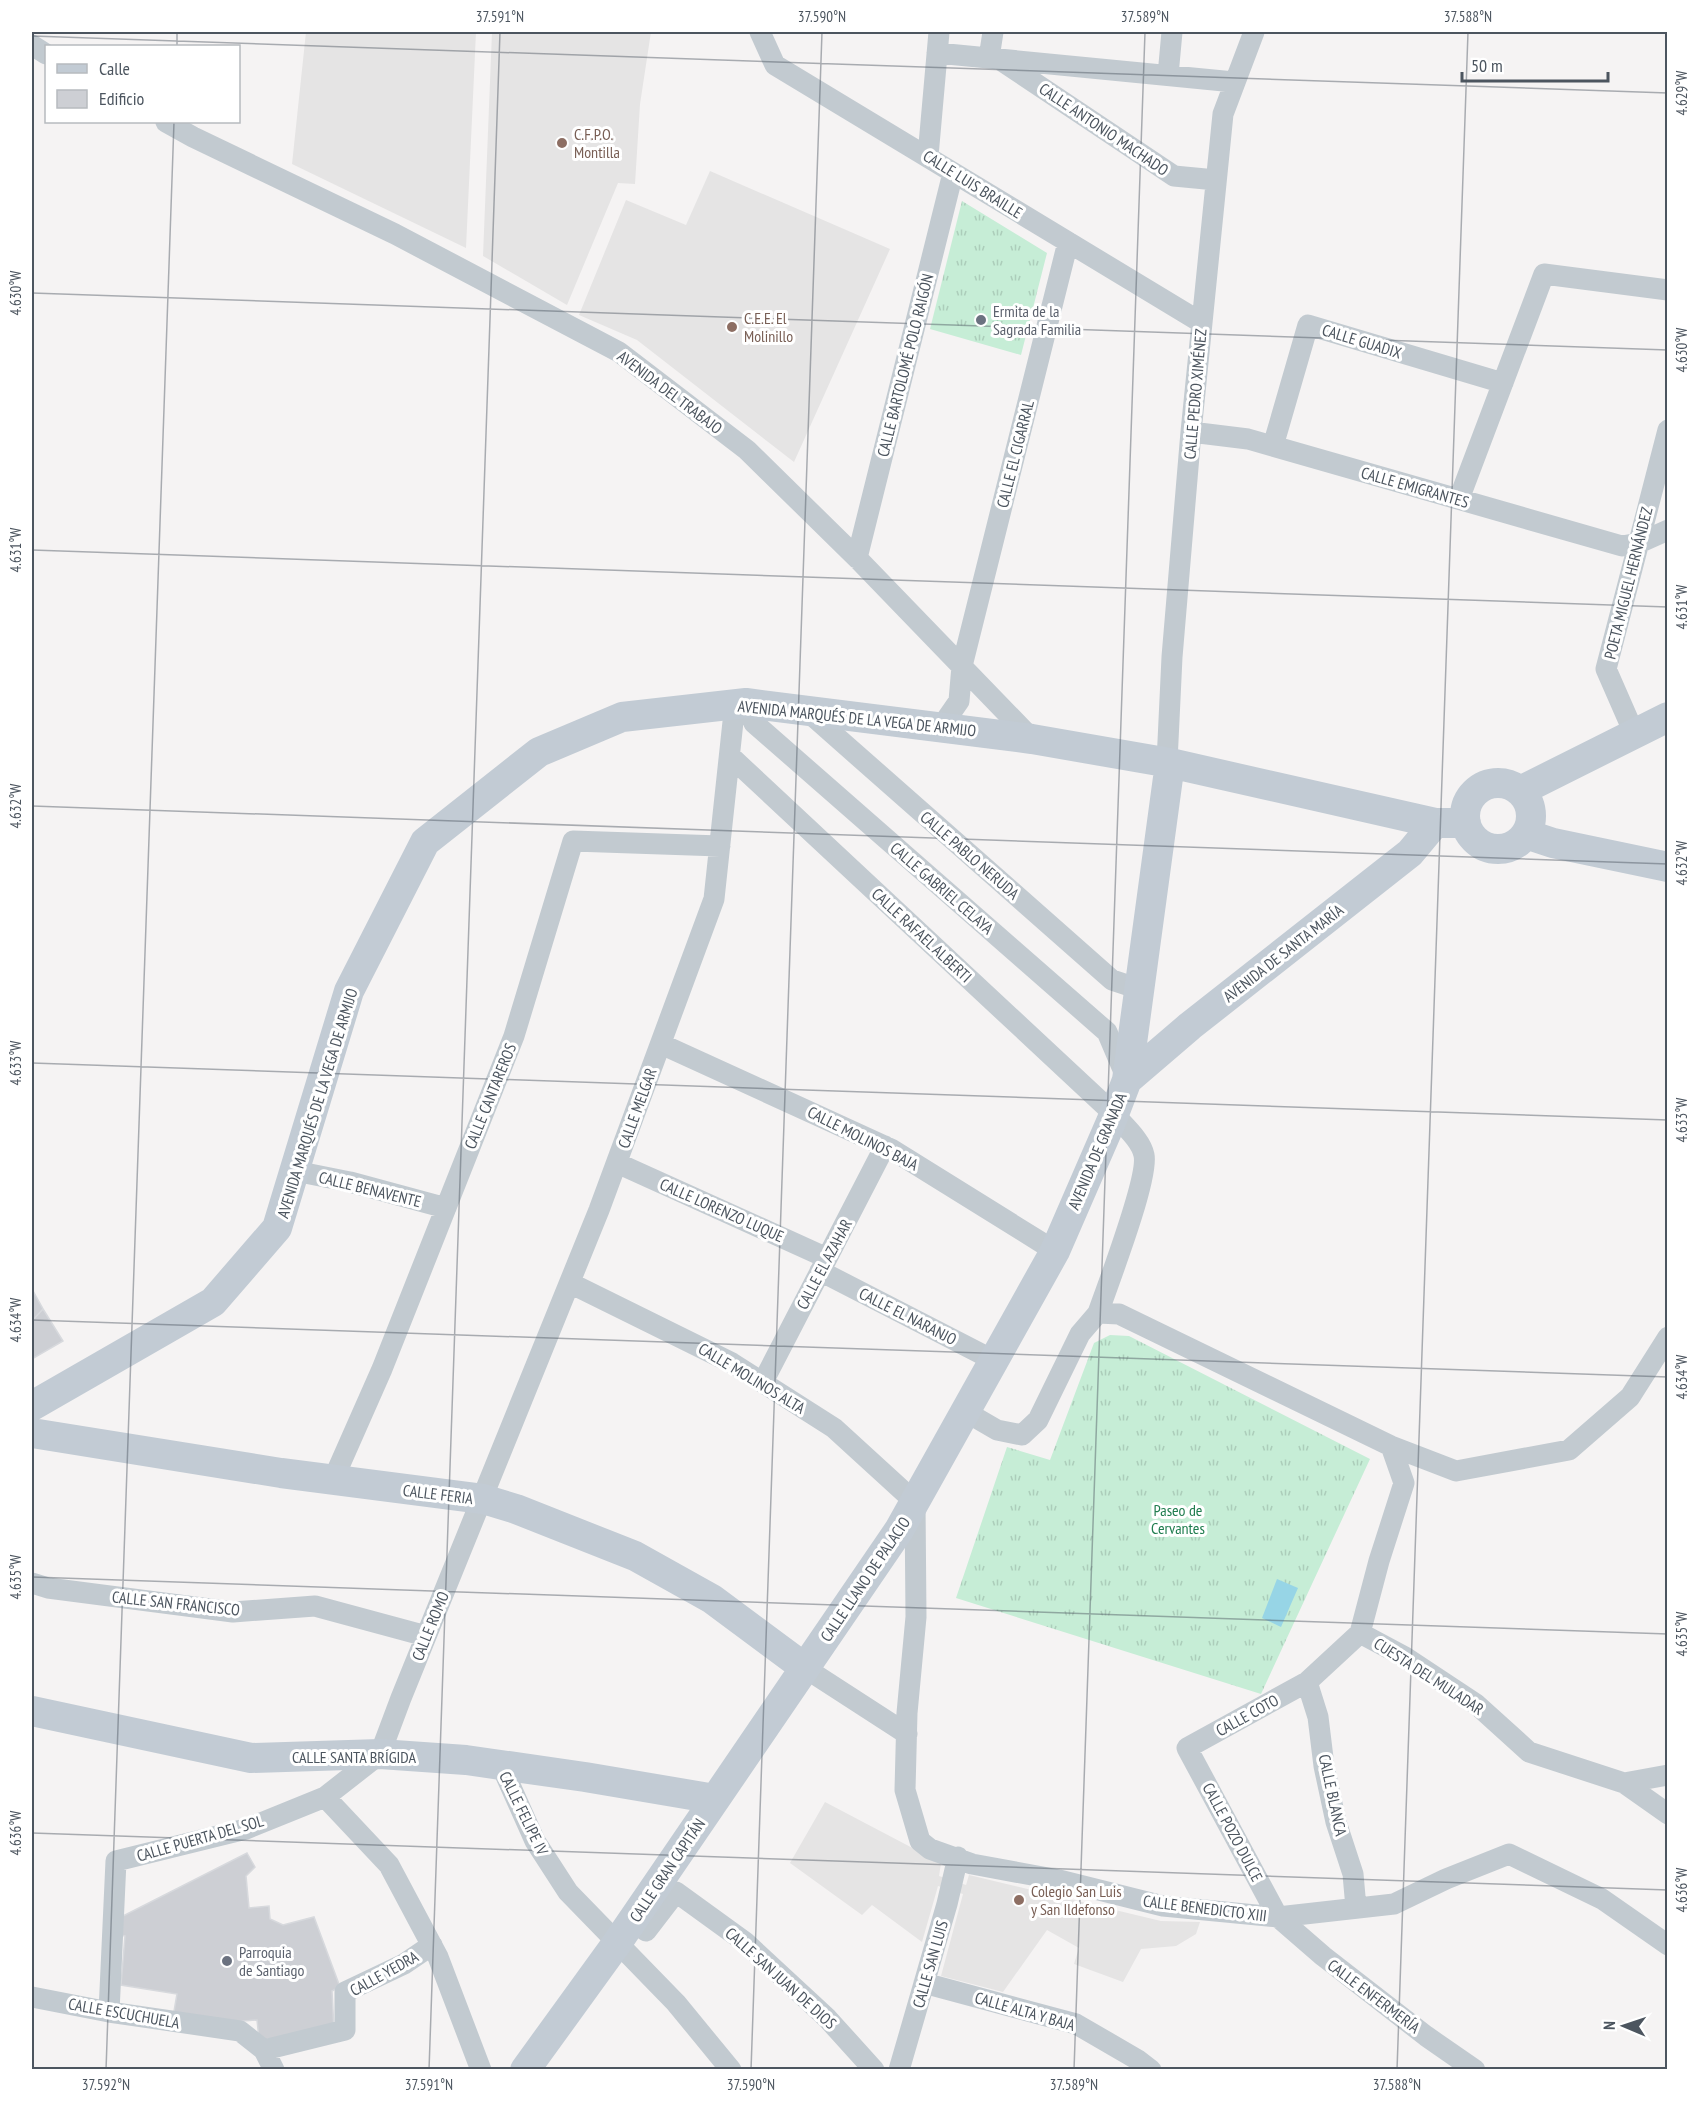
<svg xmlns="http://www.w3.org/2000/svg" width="1699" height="2101" viewBox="0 0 1699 2101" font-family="'PT Sans Narrow',sans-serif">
  <defs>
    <pattern id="grass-tufts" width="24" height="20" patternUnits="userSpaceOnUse" patternTransform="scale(1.5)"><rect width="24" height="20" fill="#c6edd6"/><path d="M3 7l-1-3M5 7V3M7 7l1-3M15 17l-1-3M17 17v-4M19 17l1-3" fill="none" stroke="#accdba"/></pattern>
  </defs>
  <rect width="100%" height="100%" fill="#f5f3f3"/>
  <path fill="#e5e4e4" d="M306 32H476L466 248 292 164Z
    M492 32H651L640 104 635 184 618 183 567 305 483 256Z
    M710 171 890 249 794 462 637 340 579 315 626 200 686 225Z
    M825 1802 941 1863 939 1876 966 1885 969 1875 1161 1921 1200 1922 1196 1934 1176 1946 1141 1949 1123 1982 1074 1964 1079 1948 1047 1930 1003 1992 941 1976 963 1894 938 1886 922 1942 872 1905 862 1915 790 1863Z"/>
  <path fill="url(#grass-tufts)" d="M962 201 1047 253 1021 355 930 329Z
    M1110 1335 1129 1336 1370 1459 1261 1694 956 1598 1007 1447 1050 1460 1094 1343Z"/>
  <path fill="#97d5e6" d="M1277 1579 1298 1588 1281 1627 1262 1618Z"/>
  <path fill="#cdcfd4" stroke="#d7d9dd" stroke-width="1.5" d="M32 1289 43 1309 32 1321Z
    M43 1309 63 1341 32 1359V1321Z
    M247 1853 255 1867 246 1876 249 1908 269 1906 270 1919 283 1925 314 1917 340 1987 332 1991 334 2030 281 2039H259L257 2020 230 2022 173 2017 177 1994 121 1985 125 1936 119 1935 121 1917Z"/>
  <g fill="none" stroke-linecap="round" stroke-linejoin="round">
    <path stroke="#c2cad0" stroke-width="21" d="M760 32 775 65 1202 323
      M32 45 46 54
      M937 53 1234 82
      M989 58 993 32
      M1002 61 1174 176 1216 180
      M1168 75 1172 32
      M166 122 193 137 395 234 619 352 747 450 857 558 1032 739
      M928 156 939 32
      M1191 432 1248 439 1622 546 1639 543 1668 530
      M1273 446 1308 325 1503 383
      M1459 499 1544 274 1668 290
      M857 558 953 173
      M746 703 754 723 1107 1032 1127 1079
      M807 711 1112 980 1139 989
      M941 727 959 701 962 666 1068 242
      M1634 733 1606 669 1668 430
      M730 756 1114 1114C1124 1126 1141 1140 1144 1155 1149 1178 1108 1284 1098 1313
      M1167 762 1172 657 1191 432 1223 114 1254 32
      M661 1044 891 1149 1055 1251
      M617 1163 827 1258
      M295 1171 350 1182 446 1208
      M820 1271 995 1361
      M570 1283 732 1363 834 1428 915 1502 916 1617 907 1713 905 1790 920 1841 930 1849 972 1864 1059 1880 1163 1906 1278 1917 1394 1904 1446 1879 1509 1854 1602 1899 1668 1945
      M763 1382 885 1146
      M966 1412 997 1430 1022 1435 1038 1420 1080 1334 1098 1313 1119 1314 1391 1446 1456 1471 1569 1450 1630 1397 1668 1337
      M1391 1446 1404 1483 1379 1561 1360 1633 1307 1682 1187 1748 1278 1917 1323 1956 1426 2036 1475 2070
      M333 1480 382 1369 514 1036 573 841 720 846
      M32 1583 48 1588 233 1612 315 1606 426 1636
      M1360 1633 1405 1657 1476 1704 1529 1752 1624 1783 1668 1814
      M805 1668 907 1734
      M1307 1682 1318 1717 1324 1766 1336 1822 1353 1874 1356 1908
      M501 1765 535 1841 568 1892 676 2003 731 2070
      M1624 1783 1668 1775
      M325 1797 389 1865 438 1957 481 2070
      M632 1921 646 1931 676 1892 745 1942 827 2018 874 2070
      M924 1983 1076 2024 1138 2060 1151 2070
      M32 1997 109 2012 240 2031 264 2050 274 2070
      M109 2012 116 1861 246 1829 325 1797 380 1754 401 1698 599 1210 714 899 735 703
      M264 2050 345 2030V1992L404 1964 432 1945
      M899 2070 947 1904 958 1857"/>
    <path stroke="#c2cbd4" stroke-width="30" d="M1465 816a33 33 0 1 1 66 0a33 33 0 1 1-66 0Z
      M1520 791 1668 717
      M1526 834 1553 843 1668 867
      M1127 1080 1190 1026 1410 853 1435 823
      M32 1406 213 1302 277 1228 349 991 425 842 539 752 622 717 746 703 1032 739 1170 763 1435 823H1466
      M32 1433 281 1473 483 1499 516 1509 635 1556 712 1599 805 1668
      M32 1711 251 1758 380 1754 466 1760 585 1777 715 1799
      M525 2070 617 1943 899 1530 1055 1251 1111 1122 1127 1080 1170 763"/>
  </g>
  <path fill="none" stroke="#4c555f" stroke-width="1.5" stroke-opacity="0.45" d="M32 36 1668 93M177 46V32M32 293 1668 350M32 550 1668 607M32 806 1668 864M32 1063 1668 1120M32 1320 1668 1377M32 1577 1668 1634M32 1833 1668 1890M106 2070 174 122M429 2070 500 32M751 2070 822 32M1074 2070 1145 32M1397 2070 1468 32"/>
  <g fill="#8d6e63" stroke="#fff" stroke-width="2">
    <circle cx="562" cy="143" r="6"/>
    <circle cx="732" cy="327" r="6"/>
    <circle cx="1019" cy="1900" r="6"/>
  </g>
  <g fill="#6b7280" stroke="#fff" stroke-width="2">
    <circle cx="981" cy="320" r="6"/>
    <circle cx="227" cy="1961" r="6"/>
  </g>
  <g text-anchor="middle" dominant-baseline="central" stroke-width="6" stroke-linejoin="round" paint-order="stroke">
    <g font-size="16" fill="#4c555f" stroke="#fff">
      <text transform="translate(1104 129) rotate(34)">CALLE ANTONIO MACHADO</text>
      <text transform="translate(973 184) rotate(32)">CALLE LUIS BRAILLE</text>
      <text transform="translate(1362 341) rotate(17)">CALLE GUADIX</text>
      <text transform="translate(905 365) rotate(-76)">CALLE BARTOLOMÉ POLO RAIGÓN</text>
      <text transform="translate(670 392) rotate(37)">AVENIDA DEL TRABAJO</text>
      <text transform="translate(1195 394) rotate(-85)">CALLE PEDRO XIMÉNEZ</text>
      <text transform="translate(1015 454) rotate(-76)">CALLE EL CIGARRAL</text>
      <text transform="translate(1415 487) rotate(16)">CALLE EMIGRANTES</text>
      <text transform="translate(1628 583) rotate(-76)">POETA MIGUEL HERNÁNDEZ</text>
      <text transform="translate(857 718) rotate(6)">AVENIDA MARQUÉS DE LA VEGA DE ARMIJO</text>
      <text transform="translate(970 855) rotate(41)">CALLE PABLO NERUDA</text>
      <text transform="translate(942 888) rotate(41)">CALLE GABRIEL CELAYA</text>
      <text transform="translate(922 935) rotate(43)">CALLE RAFAEL ALBERTI</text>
      <text transform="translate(1283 953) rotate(-38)">AVENIDA DE SANTA MARÍA</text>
      <text transform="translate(490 1096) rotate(-68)">CALLE CANTAREROS</text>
      <text transform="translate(317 1103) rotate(-73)">AVENIDA MARQUÉS DE LA VEGA DE ARMIJO</text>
      <text transform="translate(637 1108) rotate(-70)">CALLE MELGAR</text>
      <text transform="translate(863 1138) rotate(27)">CALLE MOLINOS BAJA</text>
      <text transform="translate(1097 1151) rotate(-67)">AVENIDA DE GRANADA</text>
      <text transform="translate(370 1189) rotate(14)">CALLE BENAVENTE</text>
      <text transform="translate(722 1210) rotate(24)">CALLE LORENZO LUQUE</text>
      <text transform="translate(824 1264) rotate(-62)">CALLE EL AZAHAR</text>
      <text transform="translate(908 1316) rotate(27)">CALLE EL NARANJO</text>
      <text transform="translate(752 1378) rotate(31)">CALLE MOLINOS ALTA</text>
      <text transform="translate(438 1494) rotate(7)">CALLE FERIA</text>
      <text transform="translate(865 1579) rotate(-56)">CALLE LLANO DE PALACIO</text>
      <text transform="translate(176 1603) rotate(6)">CALLE SAN FRANCISCO</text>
      <text transform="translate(430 1626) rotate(-68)">CALLE ROMO</text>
      <text transform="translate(1429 1676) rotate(33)">CUESTA DEL MULADAR</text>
      <text transform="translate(1247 1715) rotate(-29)">CALLE COTO</text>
      <text x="354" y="1757">CALLE SANTA BRÍGIDA</text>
      <text transform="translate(1333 1795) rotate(78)">CALLE BLANCA</text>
      <text transform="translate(524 1813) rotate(64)">CALLE FELIPE IV</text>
      <text transform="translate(1233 1832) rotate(62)">CALLE POZO DULCE</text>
      <text transform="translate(200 1838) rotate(-16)">CALLE PUERTA DEL SOL</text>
      <text transform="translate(667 1870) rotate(-56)">CALLE GRAN CAPITÁN</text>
      <text transform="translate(1205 1908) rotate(7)">CALLE BENEDICTO XIII</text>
      <text transform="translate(930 1964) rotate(-74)">CALLE SAN LUIS</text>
      <text transform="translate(384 1973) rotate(-29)">CALLE YEDRA</text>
      <text transform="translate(781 1978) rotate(42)">CALLE SAN JUAN DE DIOS</text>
      <text transform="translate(1374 1996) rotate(37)">CALLE ENFERMERÍA</text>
      <text transform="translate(1025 2011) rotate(16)">CALLE ALTA Y BAJA</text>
      <text transform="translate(124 2013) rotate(10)">CALLE ESCUCHUELA</text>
    </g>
    <g font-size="16" fill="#785e54" stroke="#fff" text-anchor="start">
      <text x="574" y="134">C.F.P.O.<tspan x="574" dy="18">Montilla</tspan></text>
      <text x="744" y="318">C.E.E. El<tspan x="744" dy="18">Molinillo</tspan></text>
      <text x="1031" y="1891">Colegio San Luis<tspan x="1031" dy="18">y San Ildefonso</tspan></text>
    </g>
    <g font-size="16" fill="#5b616d" stroke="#fff" text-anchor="start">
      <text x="993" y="311">Ermita de la<tspan x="993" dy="18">Sagrada Familia</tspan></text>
      <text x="239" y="1952">Parroquia<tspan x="239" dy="18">de Santiago</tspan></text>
    </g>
    <g font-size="16" fill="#207d4f" stroke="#fff">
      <text x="1178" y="1510">Paseo de<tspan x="1178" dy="18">Cervantes</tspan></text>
    </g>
  </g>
  <rect width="1699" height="2101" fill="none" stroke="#ffffff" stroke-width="66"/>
  <rect x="45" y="45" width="195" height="78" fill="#ffffff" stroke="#b7bbbf" stroke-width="1.5"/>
  <rect x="57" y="64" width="30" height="9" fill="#c2cbd4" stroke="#b7bbbf" stroke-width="1.5"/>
  <text x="99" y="75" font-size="18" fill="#4c555f">Calle</text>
  <rect x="57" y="90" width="30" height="18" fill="#cdcfd4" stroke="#b7bbbf" stroke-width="1.5"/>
  <text x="99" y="105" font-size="18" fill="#4c555f">Edificio</text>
  <g transform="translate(1624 2026) rotate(272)" stroke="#ffffff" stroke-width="4.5" paint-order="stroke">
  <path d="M0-4.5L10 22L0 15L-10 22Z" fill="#4c555f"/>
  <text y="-9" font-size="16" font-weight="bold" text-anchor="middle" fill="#4c555f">N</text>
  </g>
  <path d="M1462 72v9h146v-9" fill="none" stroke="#4c555f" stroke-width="3"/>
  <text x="1471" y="72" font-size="18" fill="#4c555f" stroke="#ffffff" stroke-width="4.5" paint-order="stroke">50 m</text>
  <rect x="33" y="33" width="1633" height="2035" fill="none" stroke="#4c555f" stroke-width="2"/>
  <g font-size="15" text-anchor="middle" fill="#4c555f">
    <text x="500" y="22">37.591°N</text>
    <text x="822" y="22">37.590°N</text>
    <text x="1145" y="22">37.589°N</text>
    <text x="1468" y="22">37.588°N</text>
    <text transform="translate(1682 93) rotate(-90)" y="5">4.629°W</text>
    <text transform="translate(16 293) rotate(-90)" y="5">4.630°W</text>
    <text transform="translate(1682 350) rotate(-90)" y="5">4.630°W</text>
    <text transform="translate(16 550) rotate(-90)" y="5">4.631°W</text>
    <text transform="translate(1682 607) rotate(-90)" y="5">4.631°W</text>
    <text transform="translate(16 806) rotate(-90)" y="5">4.632°W</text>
    <text transform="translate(1682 863) rotate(-90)" y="5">4.632°W</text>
    <text transform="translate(16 1063) rotate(-90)" y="5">4.633°W</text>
    <text transform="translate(1682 1120) rotate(-90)" y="5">4.633°W</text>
    <text transform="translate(16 1320) rotate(-90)" y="5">4.634°W</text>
    <text transform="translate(1682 1377) rotate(-90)" y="5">4.634°W</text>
    <text transform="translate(16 1577) rotate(-90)" y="5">4.635°W</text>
    <text transform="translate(1682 1634) rotate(-90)" y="5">4.635°W</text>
    <text transform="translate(16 1833) rotate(-90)" y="5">4.636°W</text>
    <text transform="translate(1682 1890) rotate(-90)" y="5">4.636°W</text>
    <text x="106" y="2090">37.592°N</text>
    <text x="429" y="2090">37.591°N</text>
    <text x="751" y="2090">37.590°N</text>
    <text x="1074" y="2090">37.589°N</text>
    <text x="1397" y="2090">37.588°N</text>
  </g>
</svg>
